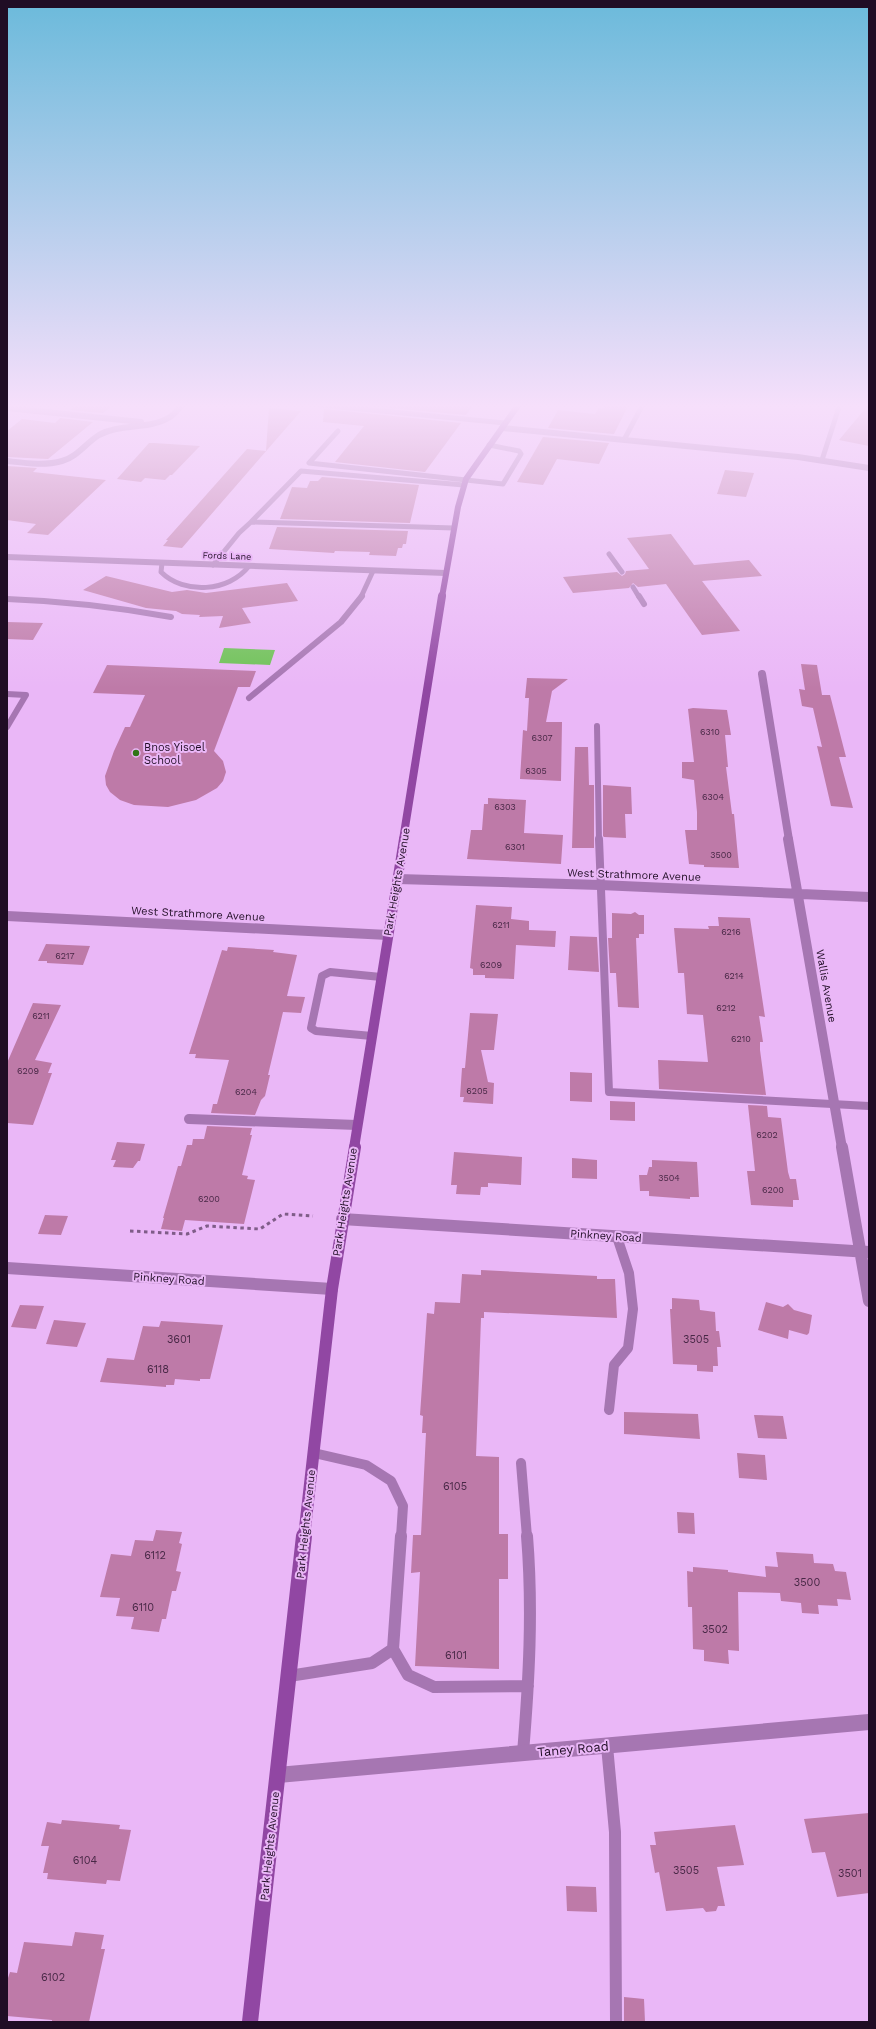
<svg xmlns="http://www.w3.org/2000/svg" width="876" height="2029" viewBox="0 0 876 2029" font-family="'Work Sans',sans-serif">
  <rect width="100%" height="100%" fill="#eab7f7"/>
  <path fill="#6cc254" d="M224 648 275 650 270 665 219 663Z"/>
  <path fill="#be7aa8" d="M78 404H114L103 413 70 410Z
    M349 404H474L466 415Z
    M606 404H629L614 434 548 428 558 410 595 414 599 408H604Z
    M869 404V446L839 440Z
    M269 408 301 411 182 548 163 546 168 540H166L247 449 266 451Z
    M324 409 461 423 425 472 335 462 364 426 323 422Z
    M60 418 93 422 48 459 7 457V431L22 419 55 423Z
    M543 437 609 443 599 464 557 459 543 485 517 482Z
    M149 443H154L200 446 172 475H170L165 480 145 478 141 482 117 479Z
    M7 466 37 468 33 472 106 480 48 535 27 533 36 524 7 520Z
    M725 470 754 473 746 497 717 494Z
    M322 477 419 485 410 523 280 519 292 487 307 488 310 481H318Z
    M277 527 408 531 406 544H403L402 548H398L396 556 369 555 370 552 335 551 334 553 269 549Z
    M671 534 694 565 749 560 762 576 702 581 740 631 702 635 666 584 638 587 633 583 629 588 573 593 563 577 617 572 622 576 625 574 626 571 649 569 627 538Z
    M106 576 172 592 187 590 206 593 287 583 298 601 242 608 251 623 219 628 223 616 199 617 200 615 182 614 176 611 146 608 83 590Z
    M7 622 43 623 33 640 7 639Z
    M801 664 817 665 822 695H830L846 757H839L853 808 831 806 817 746 822 747 813 708 802 706 799 689 805 690Z
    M107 665 256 671 250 687H238L214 751 223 761 226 772 223 781 217 788 196 800 168 807 134 805 120 800 110 792 106 785 105 776 114 751 125 727H130L145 695 93 693Z
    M527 678 568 679 552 691 546 722H562L561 781 520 779 523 730 527 731 529 698H525Z
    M693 708 727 710 731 735H725L728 767H726L732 814H734L739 868 704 867V865L689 864 685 830H697V812L694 780 682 778V762H694L688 709Z
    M575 747H588L589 785H594V848H572Z
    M603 785 631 787 632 814H625L626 838 604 837 603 836Z
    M488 798 526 800 524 833 563 835 561 864 467 859 471 830H482L484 804H488Z
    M476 905 512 907 511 919 529 921V930L556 931 555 947 516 945 514 979 485 978V975H473V969L470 968Z
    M635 912 639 915H644V934H639V938H636L639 1008 618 1007 616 973H610L608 938H612V913L631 914Z
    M718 917 750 918 765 1017 759 1016 763 1042H760V1050L766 1095 659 1089 658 1060 708 1062 703 1015 687 1014 684 973H678L674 928 709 929 708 926H719Z
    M570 936 597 937 599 972 568 970Z
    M46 944 90 946 83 965 47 963V961H38Z
    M228 947 274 950 273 952 297 955 287 996 305 997 301 1013 283 1012 268 1075H270L265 1096 261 1100 255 1115 211 1113 213 1104H217L229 1060 195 1058 196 1054H189L222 950 227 951Z
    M33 1003 61 1005 35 1060 52 1063 48 1073H52L33 1125 7 1123V1063Z
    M470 1013 498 1014 494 1050H481L488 1082 494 1083 493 1104 463 1102 464 1097H460L462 1068H465Z
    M570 1072 592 1073V1102L570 1101Z
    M610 1101 635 1102V1121L610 1120Z
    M748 1105 767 1106 768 1117 781 1118 788 1172 790 1179H796L799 1200H793V1207L751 1205 747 1171H755Z
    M207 1126 252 1128 250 1135H252L242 1175 248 1176 247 1179 255 1180 244 1224 185 1220 182 1231 161 1229 164 1218H163L178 1166H181L187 1145H192L193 1139H204Z
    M117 1142 145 1144 140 1161H138L133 1168 113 1167 116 1160H111Z
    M454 1152 522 1157 521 1185 488 1183V1187H481L480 1195 456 1194 457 1185H451Z
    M572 1158 597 1160V1179L572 1178Z
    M652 1160 697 1162 699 1197H690V1199L649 1196V1191H640L639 1175H647L649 1167H652Z
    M45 1215 68 1216 61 1235 38 1234Z
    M481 1270 597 1276V1279H615L617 1318 484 1312V1318H481L476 1456 499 1457V1534H508V1579H499V1669L415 1666 420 1572 411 1573 413 1535H421L426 1433H422L423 1416 420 1415 427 1313 434 1314 435 1302 460 1303 462 1274 481 1275Z
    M672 1298 699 1300 700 1310 715 1312 716 1331H719L721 1347H717L718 1366H713V1372L697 1371V1365L673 1364 670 1309H672Z
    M766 1302 783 1307 788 1304 794 1310 812 1315 809 1333 807 1335 789 1330 788 1339 758 1330Z
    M20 1305 44 1306 36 1329 11 1327Z
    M54 1320 86 1323 77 1347 46 1344Z
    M161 1321 223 1325 210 1379H200V1381L175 1379 174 1385H166V1387L100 1382 107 1358 134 1360 143 1326 159 1327Z
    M624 1412 698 1414 700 1439 624 1434Z
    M754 1415 783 1416 787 1439 758 1438Z
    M737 1453 765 1455 767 1480 739 1478Z
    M677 1512 694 1513 695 1534 678 1533Z
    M156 1530 182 1532 179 1543 182 1544 176 1571 181 1572 176 1591H172L166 1619H162L159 1632 131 1629 134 1617 116 1616 120 1598 100 1597 111 1554 131 1556 135 1540 153 1541Z
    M776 1552 813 1554 814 1563 833 1564 835 1571 846 1572 851 1600 837 1599 838 1606 818 1605 819 1614 802 1613 801 1603 781 1601 780 1593 738 1592 739 1651 728 1650 729 1664 704 1661V1650L693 1649 692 1607H688L687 1571 693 1572V1567L728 1570V1572L766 1577 765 1566 778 1567Z
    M869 1813V1893L837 1897 825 1852 812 1853 804 1819Z
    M62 1820 120 1825 119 1829 131 1830 120 1881 107 1880 106 1884 47 1879 48 1873H43L49 1846H41L47 1822 61 1824Z
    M735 1825 744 1865 717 1867 725 1906H718L716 1911 706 1912 703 1908 666 1911 659 1872 655 1873 650 1845H656L654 1832Z
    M566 1886 596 1887 597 1912 567 1911Z
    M75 1932 104 1935 101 1949H105L89 2022H52V2020L7 2016V1981L10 1972 17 1973 24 1942 72 1946Z
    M624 1997 644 1999 645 2022H624Z"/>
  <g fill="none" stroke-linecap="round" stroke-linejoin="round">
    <path stroke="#7f5d88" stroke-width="3" stroke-dasharray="3.5 3.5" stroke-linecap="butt" d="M130 1231 187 1234 207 1226 260 1229 283 1214 313 1216"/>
    <path stroke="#a676b2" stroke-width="5" d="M310 404 505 423
      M338 431 309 463 503 484 521 454 519 451 489 445
      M624 440 643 404
      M822 460 840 404
      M454 528 251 522 301 471 464 485
      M609 554 622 572
      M162 563 161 572C184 595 229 592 249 566
      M213 565 239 533 251 522
      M633 587 639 597
      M361 597 373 571"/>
    <path stroke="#a676b2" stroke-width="6" d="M639 596 644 604
      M7 599C63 601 116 607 171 617
      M7 694 26 695 7 727
      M249 698 341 622 362 596
      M597 726 599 840"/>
    <path stroke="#a676b2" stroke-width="8" d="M599 839 609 1092 869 1106
      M372 1036 316 1031 311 1028 322 976 330 972 381 977"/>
    <path stroke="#a676b2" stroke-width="10" d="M609 1410 614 1365 628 1348 633 1309 629 1273 617 1237
      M314 1453 366 1465 391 1481 403 1506 401 1537
      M521 1463 527 1537"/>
    <path stroke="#a676b2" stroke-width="12" d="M401 1536 393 1649 408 1675 434 1687 528 1686
      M289 1676 372 1663 393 1649
      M607 1746 615 1832 616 2022
      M523 1753C529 1680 533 1610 527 1536"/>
    <path stroke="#a676b2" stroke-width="6" d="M7 408 141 422
      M502 428 798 457 869 468
      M7 461C25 463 44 466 62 461 77 457 86 443 99 435 121 423 149 430 170 417 175 414 179 408 183 404"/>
    <path stroke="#a676b2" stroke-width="8" d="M762 674 789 840"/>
    <path stroke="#a676b2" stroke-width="10" d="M788 839 842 1148
      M398 879 600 885 869 897
      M7 916 388 935
      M189 1119 357 1125"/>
    <path stroke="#a676b2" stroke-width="12" d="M842 1147 869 1301
      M342 1219 869 1252
      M7 1268 332 1289"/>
    <path stroke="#a676b2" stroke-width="16" d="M278 1775 869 1722"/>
    <path stroke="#a676b2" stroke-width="6" d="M7 557 446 573"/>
    <path stroke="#9147a3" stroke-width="6" d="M442 597 458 507 466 479 519 404"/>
    <path stroke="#9147a3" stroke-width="8" d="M403 840 442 596"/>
    <path stroke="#9147a3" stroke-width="10" d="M354 1148 404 839"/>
    <path stroke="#9147a3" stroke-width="12" d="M304 1537 332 1289 355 1147"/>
    <path stroke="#9147a3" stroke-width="16" d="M250 2022 304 1536"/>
  </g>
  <linearGradient id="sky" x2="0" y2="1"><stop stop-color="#6bbadb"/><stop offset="0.59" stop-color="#f6dffb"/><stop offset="1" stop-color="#f6dffb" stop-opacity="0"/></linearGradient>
  <rect width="876" height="688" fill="url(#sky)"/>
  <circle fill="#2f7517" stroke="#eab7f7" stroke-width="1.5" cx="136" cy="753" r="4"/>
  <g text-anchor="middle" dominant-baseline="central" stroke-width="4" stroke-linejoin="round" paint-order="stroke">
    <g font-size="9" fill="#200d25" stroke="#eab7f7">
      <text transform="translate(227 556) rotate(2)">Fords Lane</text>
    </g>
    <g font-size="9" fill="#482846">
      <text x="710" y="732">6310</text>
      <text x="542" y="738">6307</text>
      <text x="536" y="771">6305</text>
      <text x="713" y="797">6304</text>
      <text x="505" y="807">6303</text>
      <text x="515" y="847">6301</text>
      <text x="721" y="855">3500</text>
      <text x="501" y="925">6211</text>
      <text x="731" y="932">6216</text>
      <text x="65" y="956">6217</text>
      <text x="491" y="965">6209</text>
      <text x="734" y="976">6214</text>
      <text x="726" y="1008">6212</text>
      <text x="41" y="1016">6211</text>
      <text x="741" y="1039">6210</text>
      <text x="28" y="1071">6209</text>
      <text x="477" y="1091">6205</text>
      <text x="246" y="1092">6204</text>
      <text x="767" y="1135">6202</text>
      <text x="669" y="1178">3504</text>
      <text x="773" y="1190">6200</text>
      <text x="209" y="1199">6200</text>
    </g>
    <g font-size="11" fill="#200d25" stroke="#eab7f7" text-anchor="start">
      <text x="144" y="747">Bnos Yisoel<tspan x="144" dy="13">School</tspan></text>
    </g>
    <g font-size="11" fill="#200d25" stroke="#eab7f7">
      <text transform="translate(634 875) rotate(2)">West Strathmore Avenue</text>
      <text transform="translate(397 882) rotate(-80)">Park Heights Avenue</text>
      <text transform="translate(198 914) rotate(3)">West Strathmore Avenue</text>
      <text transform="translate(826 986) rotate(80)">Wallis Avenue</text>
      <text transform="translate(345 1202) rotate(-81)">Park Heights Avenue</text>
      <text transform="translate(606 1236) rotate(4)">Pinkney Road</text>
      <text transform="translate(169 1279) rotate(4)">Pinkney Road</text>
      <text transform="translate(306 1524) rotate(-84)">Park Heights Avenue</text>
      <text transform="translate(270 1846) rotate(-84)">Park Heights Avenue</text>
    </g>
    <g font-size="11" fill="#482846">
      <text x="179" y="1339">3601</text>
      <text x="696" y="1339">3505</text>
      <text x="158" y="1369">6118</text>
      <text x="455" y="1486">6105</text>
      <text x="155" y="1555">6112</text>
      <text x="807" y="1582">3500</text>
      <text x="143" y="1607">6110</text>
      <text x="715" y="1629">3502</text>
      <text x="456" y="1655">6101</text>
      <text x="85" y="1860">6104</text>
      <text x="686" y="1870">3505</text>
      <text x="850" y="1873">3501</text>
      <text x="53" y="1977">6102</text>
    </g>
    <g font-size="13" fill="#200d25" stroke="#eab7f7">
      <text transform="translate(573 1749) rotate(-5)">Taney Road</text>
    </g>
  </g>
  <rect width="876" height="2029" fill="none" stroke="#200d25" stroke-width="16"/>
</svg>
